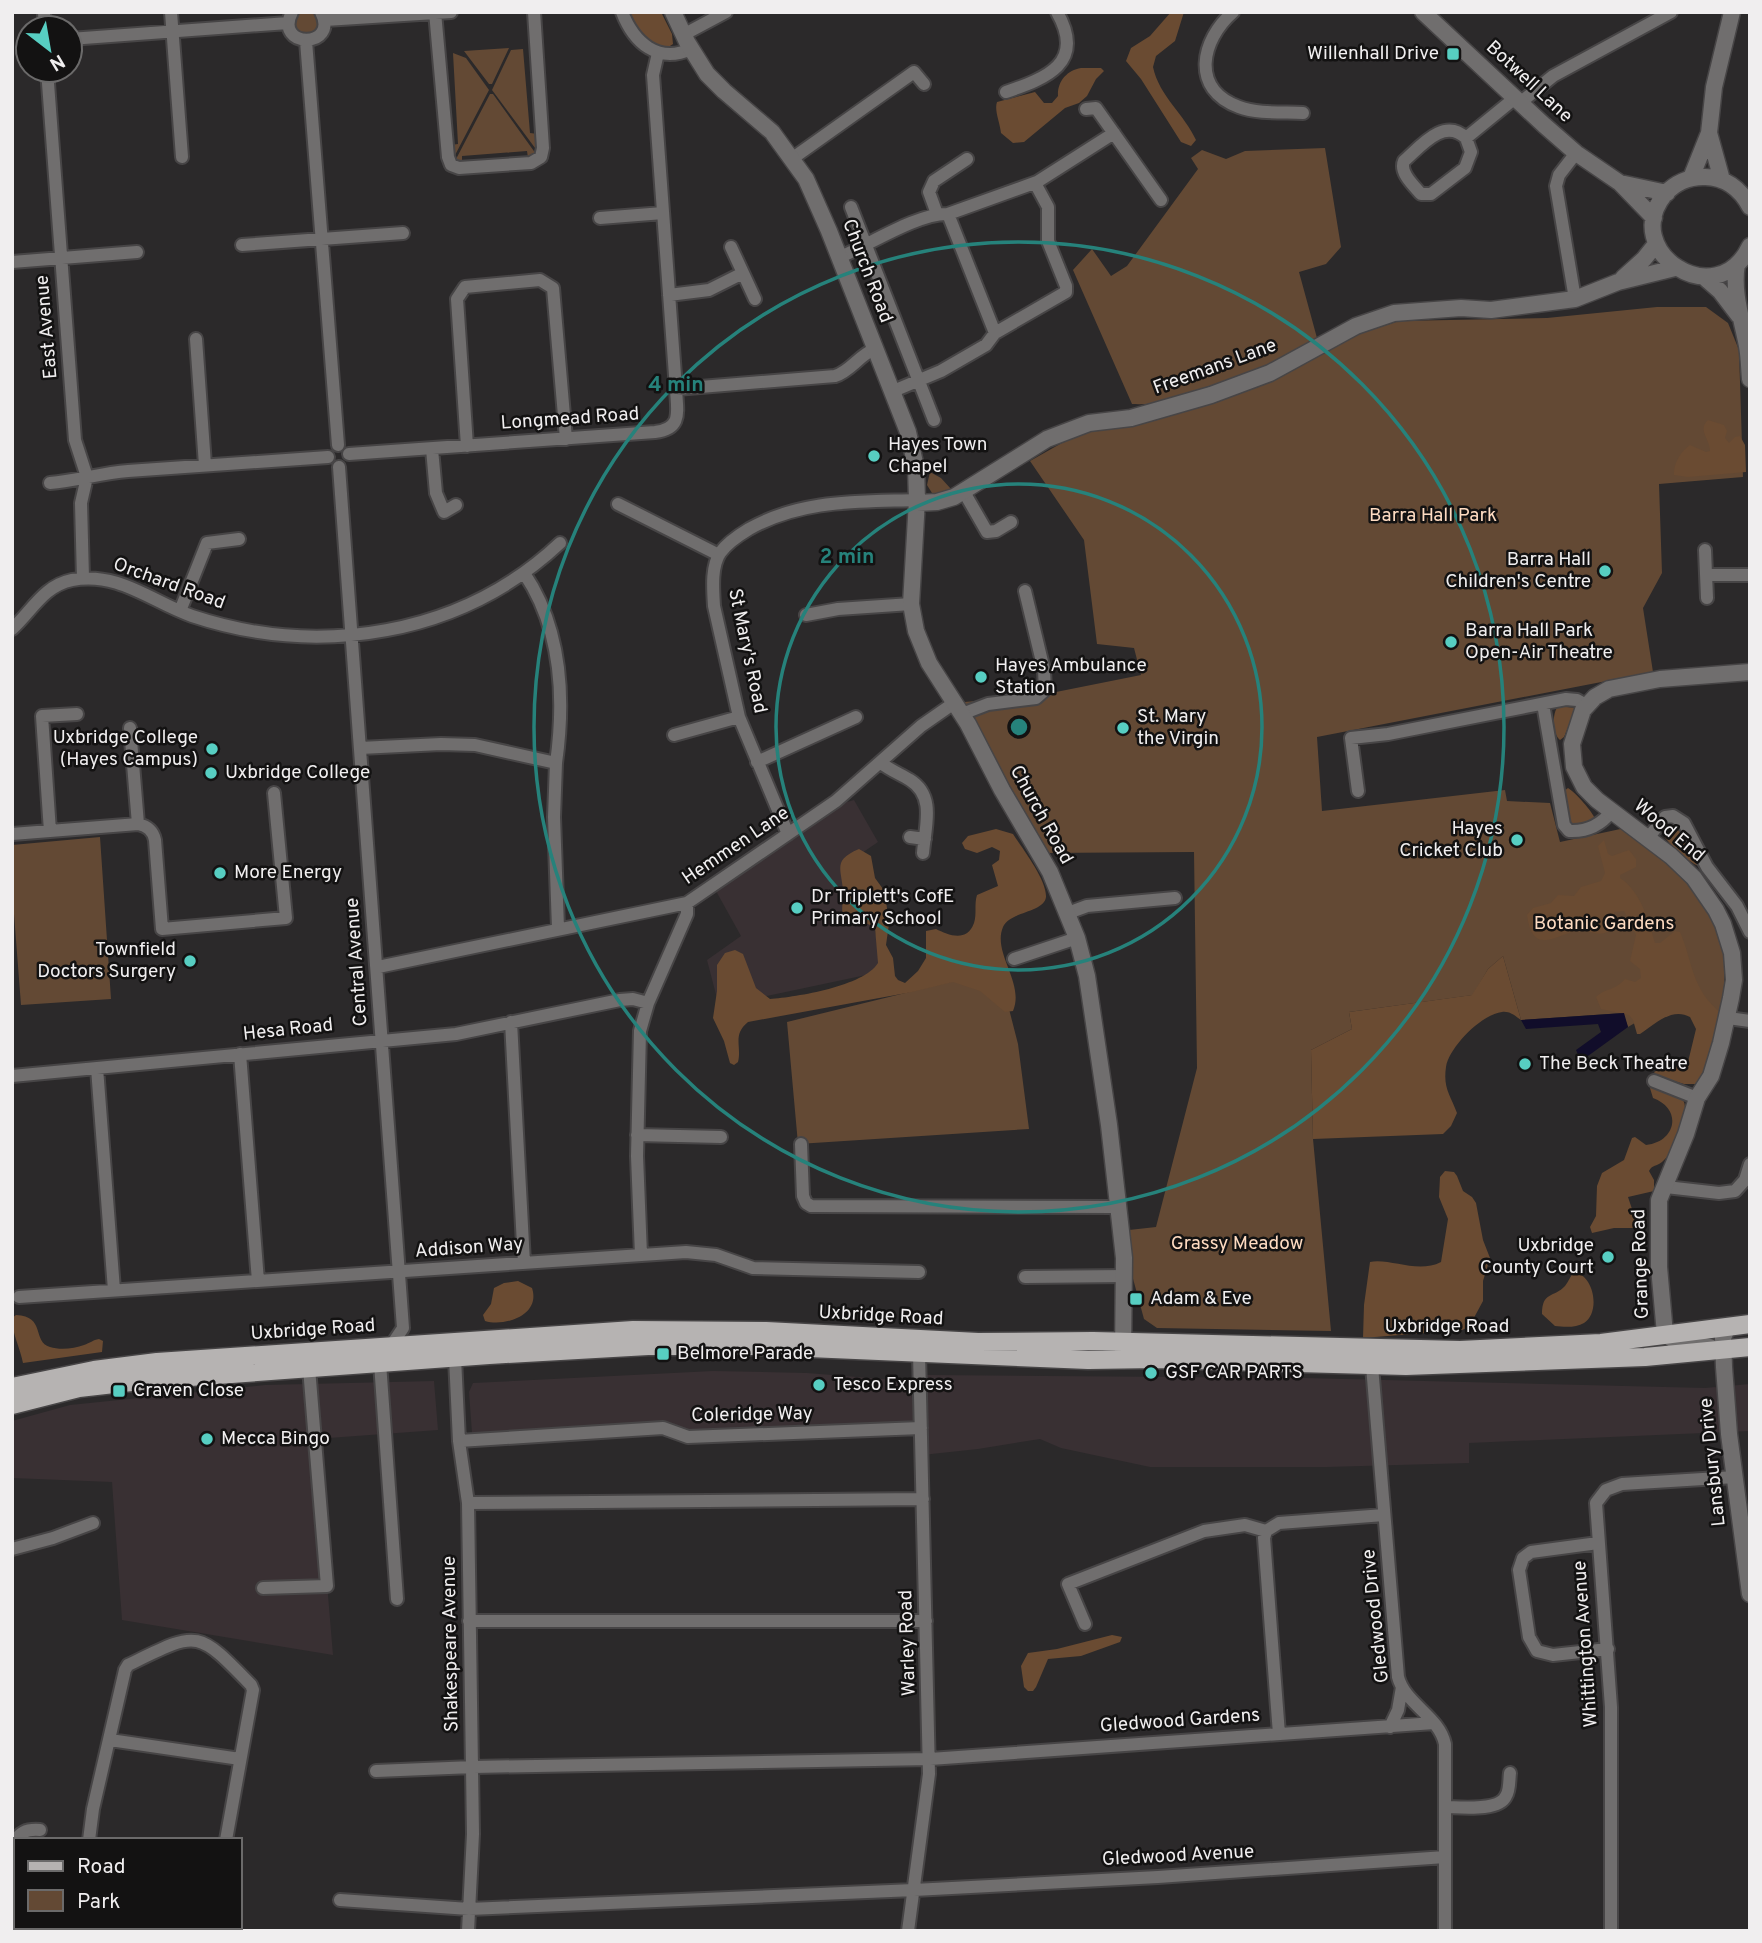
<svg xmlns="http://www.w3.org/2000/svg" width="1762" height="1943" viewBox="0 0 1762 1943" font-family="Overpass,sans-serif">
  <rect width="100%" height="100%" fill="#2b292a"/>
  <path fill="#393033" d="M854 800 878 842 856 857 885 971 719 1006 707 960 741 936 716 891 847 802Z
    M713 1371 807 1373 907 1381 921 1428 688 1437 663 1428 475 1436 472 1433 469 1392 473 1383Z
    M926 1375 1304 1378 1705 1388 1750 1384V1431L1469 1443V1463L1327 1467H1150L1061 1448 1040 1439 978 1449 922 1455Z
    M434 1381 438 1430 315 1439 333 1655 122 1620 112 1482 12 1478V1421L70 1405 265 1385Z"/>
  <path fill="#634934" d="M294 23a12 12 0 1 1 24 0a12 12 0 1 1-24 0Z
    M509 48 492 84H489L464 51Z
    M523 49 530 133 538 134V152L492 90 511 50Z
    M453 53 466 58 489 90 453 159 451 145 458 144Z
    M490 94H493L536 154 528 158 527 151 462 156V163L455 161Z
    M1325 148 1341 247 1326 264 1299 272 1317 338C1264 368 1194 407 1132 404L1073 270 1092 249 1111 276 1127 266 1198 169 1191 158 1202 150 1226 159 1245 151Z
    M1657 307H1706L1728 323 1739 350 1743 477 1659 484 1662 573 1643 608 1653 672 1317 737 1322 811 1505 790 1507 801 1550 803 1560 842 1625 828C1683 873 1730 905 1724 986 1723 998 1719 1011 1716 1023L1697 1006 1657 1010 1628 1027 1623 1013 1521 1020 1503 956 1488 969 1473 995 1349 1012 1352 1029 1311 1050 1313 1139 1331 1331 1157 1328 1144 1319 1120 1231 1156 1227 1197 1068 1194 852 1039 853 954 703 1041 695 1141 675 1134 648 1097 644 1084 540 1030 461 1090 427 1147 418 1340 340 1399 321 1547 318Z
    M930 472 941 478 951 489 937 494 932 493 927 485Z
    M100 837 111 999 21 1005 12 888V845Z
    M999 970 1018 1044 1029 1129 798 1144 787 1022Z"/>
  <path fill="#6a4b32" d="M629 12H661L672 34 673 44 667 48C649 44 635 29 629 12Z
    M1171 12H1184L1175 41 1156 56 1153 67C1159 96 1185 115 1196 140L1191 146 1181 142 1141 79 1126 61 1131 48 1150 36Z
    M1081 68H1101L1104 71 1096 79 1087 96 1079 103 1065 108 1024 142 1013 143 1001 133C1000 123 994 110 997 102L1035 92 1044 103H1052L1058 96C1057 82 1067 70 1081 68Z
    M1708 420 1724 425 1727 431 1725 438 1729 443 1735 437 1740 436 1745 445 1746 472 1688 477 1674 475C1673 464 1681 451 1690 445L1706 452 1710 451C1710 439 1697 430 1708 420Z
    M1558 706 1576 708 1564 737 1560 740C1552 733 1552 714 1558 706Z
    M1568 788C1575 792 1593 812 1595 819L1576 825 1570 822 1564 791Z
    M1672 826 1682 833 1702 867C1690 865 1667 842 1661 832L1665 828Z
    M996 829 1013 834C1022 848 1047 880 1046 897 1044 913 1010 911 1003 927 992 953 1025 983 1013 1011L1005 1012 980 991 953 982 912 992 748 1022C732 1035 742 1046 738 1062L734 1065 730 1063 724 1041 713 1018 717 991V965L725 953 735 950 743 954 756 988 770 999C797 997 864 986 878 963L875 928C866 920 854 925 844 919 840 909 844 900 843 890 841 868 833 860 859 849L871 856 875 878 883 889 886 901 889 924 886 945 893 958 895 976 898 980 905 983 918 971 926 958V931L936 929C948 935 967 943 974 923 977 914 974 904 977 895L998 886 992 865 999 860 1000 851 992 847 977 853 965 849 962 843 968 836Z
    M1604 840 1608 854 1612 856 1629 850 1636 859V867L1620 875V878C1641 892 1648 919 1655 943H1660L1675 931 1680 932C1693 962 1691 989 1721 1013 1715 1035 1713 1069 1695 1084H1684L1657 1076 1654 1072C1663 1066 1677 1069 1688 1062L1696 1029 1690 1017C1672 1007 1655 1024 1640 1034H1637L1633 1020 1629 1015 1601 1009 1596 997C1605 988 1615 991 1625 979L1635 982 1641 978 1640 969 1630 961 1636 935 1624 911 1614 912 1617 924C1606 937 1596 935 1582 929 1557 934 1533 958 1527 915L1533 908 1551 903 1558 895 1574 896 1581 887 1601 881 1605 873 1598 846Z
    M1503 956 1521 1020C1515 1016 1510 1011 1502 1012 1482 1014 1449 1047 1446 1067 1443 1088 1450 1094 1457 1113L1451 1126 1443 1134 1313 1139 1311 1050 1352 1029 1349 1012 1472 995 1488 969Z
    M1650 1088H1656L1683 1100C1691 1113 1674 1153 1662 1162 1656 1167 1653 1164 1649 1171L1654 1180V1191L1628 1197 1633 1212 1644 1219 1645 1223 1638 1228H1614L1592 1233 1590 1227 1596 1216 1597 1186 1602 1173 1624 1160 1632 1138 1635 1137 1646 1145C1676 1142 1683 1109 1653 1098Z
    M1445 1171 1454 1172 1457 1176 1463 1191 1472 1197 1476 1203 1483 1240 1490 1258 1483 1281V1301L1469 1327 1462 1330 1363 1338 1364 1305 1370 1262C1390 1258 1418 1274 1441 1262L1448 1219 1439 1197 1440 1177Z
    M1574 1272C1594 1275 1601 1312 1584 1323 1576 1328 1564 1327 1555 1326L1542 1314C1542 1291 1554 1298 1565 1286 1569 1281 1570 1276 1574 1272Z
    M518 1281 532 1288C541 1315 505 1327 485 1321L483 1315 491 1304 494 1288 504 1283Z
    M16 1315C46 1316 32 1342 50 1347 59 1350 74 1349 84 1345 90 1343 93 1340 99 1339L103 1341 102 1352 23 1363C20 1347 12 1334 12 1318Z
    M1112 1635 1122 1637 1120 1642 1081 1656 1048 1659 1036 1687 1033 1691H1028L1024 1687 1021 1666 1028 1653 1057 1649Z"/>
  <path fill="#110d2a" d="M1624 1013 1628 1027 1581 1061 1576 1050 1601 1032 1598 1024 1526 1029 1521 1020Z"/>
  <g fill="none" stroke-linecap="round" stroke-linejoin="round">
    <defs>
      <path id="minor" d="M44 12 45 28
        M171 12 182 157
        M292 12C273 49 340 49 321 12
        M435 12 448 157 451 165 459 168 531 163 541 157 543 148 534 12
        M622 12C634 43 658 64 691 49
        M1233 12C1201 40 1190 89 1239 107 1258 114 1283 112 1303 113
        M325 20 451 12
        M683 35 726 12
        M70 39 288 23
        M306 41 338 445
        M47 70 75 440 87 477 81 503 83 578
        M1006 92C1047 78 1086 63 1057 12
        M1520 103 1553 76 1671 12
        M1086 109 1096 108 1161 200
        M1466 138C1444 117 1421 146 1404 161 1399 172 1413 185 1421 194H1431L1465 168 1471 152 1466 138 1515 98
        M793 158 914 72 924 84
        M851 207 934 420
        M937 214 929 192 934 181 967 159
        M948 214 995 333
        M600 218 663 213
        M242 245 403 233
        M731 247 755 299
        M840 257C869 245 918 213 948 214L1037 182 1114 133
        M12 262 137 252
        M669 295 709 290 743 273
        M1575 299 1556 186 1559 175 1576 153
        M196 339 205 465
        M676 389 835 376C851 371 859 355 875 349
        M891 392 941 371 986 345 995 333 1066 292V286L1048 241V207L1035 183
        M467 446 457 299 465 287 540 280 553 288 566 439
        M432 449 436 493 444 512 456 505
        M349 454 655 432C683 429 677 411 676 389L653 75 658 53
        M339 467 403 1328 391 1346
        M50 483C76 481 101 473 128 471L328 457
        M964 492 987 532 996 531 1011 522
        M618 504 719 555
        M1705 550 1707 598
        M524 573C562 629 565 699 556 763
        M1707 575H1750
        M180 611 207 543 239 539
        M806 615 838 609 911 604
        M12 629C32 611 43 586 72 580 118 571 152 602 192 616 319 658 461 636 560 543
        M1543 704 1564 825 1569 831C1587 832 1601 825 1612 811
        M962 714 988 704 1036 698 1045 690 1044 670 1025 591
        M130 728 138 824
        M674 735 739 717
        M360 748 441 744 475 745 556 763 554 817 558 928
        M757 762 856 717
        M881 763C890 770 900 774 910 780 936 796 925 827 923 853
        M1358 791 1351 738 1388 734 1566 699 1577 700 1586 705
        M50 831 42 716 77 714
        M12 834 138 824C147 826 153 830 155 840L162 929 286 918 274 793
        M788 834 739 717 714 606C713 589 711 567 720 553 727 543 739 535 749 529 802 499 859 502 917 500
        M910 837 925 839
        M1648 838 1665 817 1673 816 1684 823 1707 867 1737 906 1750 932
        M1068 913 1087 906 1175 898
        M1014 959 1077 938
        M378 967 687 903 836 801 921 726 954 703
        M1728 1018 1750 1021
        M511 1022 524 1263
        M240 1054 258 1281
        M97 1068 114 1290
        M12 1076 456 1034 620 1000 633 999 648 1003
        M1654 1081 1697 1098
        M637 1135 721 1137
        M801 1144 803 1196 806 1203 811 1206 1118 1207
        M1666 1187 1719 1193 1735 1191 1745 1180 1750 1164
        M641 1255 637 1156 640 1031 648 1003 687 914V903
        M1025 1277 1125 1276
        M19 1297 686 1252 716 1255 753 1268 919 1272
        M455 1358 459 1441 468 1503 473 1834 468 1931
        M380 1363 397 1599
        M1372 1366 1398 1677C1405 1704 1439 1716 1445 1744V1931
        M459 1441 663 1428 688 1437 921 1428
        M468 1503 923 1499
        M1598 1543 1531 1552 1523 1558 1519 1570 1529 1637 1537 1651 1553 1655 1608 1649
        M12 1549 53 1538 93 1523
        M263 1588 327 1586 309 1368
        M469 1621H926
        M1085 1624 1068 1584 1204 1531 1245 1525 1266 1531
        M1390 1727 1398 1710 1402 1687
        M1279 1734 1264 1538 1266 1531 1279 1523 1384 1515
        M110 1740 240 1759
        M376 1771 473 1767 930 1759 1434 1723
        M1445 1807C1459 1807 1499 1812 1506 1796 1510 1790 1509 1780 1510 1773
        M89 1840 93 1809 125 1670 128 1665C198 1631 196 1628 251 1685L253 1690 226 1840
        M12 1845C19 1832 26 1829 40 1830
        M340 1900 469 1909 914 1890 1158 1877 1445 1857
        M76 1931 77 1927
        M212 1931 213 1927
        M908 1931 929 1774 919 1353
        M1611 1931V1707L1596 1503 1606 1490 1622 1484 1735 1477"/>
      <path id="tertiary" d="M673 12 687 42 707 74 724 91 772 132 806 179 829 231 908 432 916 467 917 500 911 604 916 631 929 663 968 724 1002 790 1050 872 1077 938 1087 976 1109 1125 1124 1258 1123 1354
        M1423 12 1544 125 1576 153 1620 183 1654 218
        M1709 133 1722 180
        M1691 178 1709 133 1714 87 1732 12
        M1620 183 1667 193
        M1750 207C1741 189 1724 176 1703 177 1689 177 1675 183 1665 194 1618 251 1717 316 1750 246
        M1737 264C1732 292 1742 319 1747 346 1749 357 1749 368 1750 379
        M1704 277 1720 291 1739 316
        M1623 278 1644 259 1656 244
        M917 503 937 502 954 497 1047 439 1089 423 1131 418 1211 395 1270 373 1356 326 1394 313 1461 308 1491 310 1575 299 1618 282 1675 268
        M1728 1326 1723 1338 1724 1367 1729 1434 1750 1594
        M1710 1347 1674 1340 1665 1334 1659 1267V1200L1686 1134 1697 1098 1711 1076 1721 1043 1731 998 1734 980 1732 953 1723 924 1716 910 1694 878 1671 856 1597 800 1584 787 1574 767 1572 744 1583 710 1595 697 1609 689 1660 679 1750 672"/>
      <path id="primary" d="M12 1387 94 1370 157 1362 633 1330 766 1331 978 1342 1093 1341 1460 1350 1601 1343 1750 1324
        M12 1405 79 1388 149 1380 489 1355 648 1346H761L1088 1360 1157 1359 1406 1366 1645 1357 1750 1347"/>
    </defs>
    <use href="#minor" stroke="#474546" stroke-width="16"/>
    <use href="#tertiary" stroke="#474546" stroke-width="19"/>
    <use href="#primary" stroke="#474546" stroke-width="21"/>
    <use href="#minor" stroke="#706e6e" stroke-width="12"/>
    <use href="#tertiary" stroke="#706e6e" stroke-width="16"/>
    <use href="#primary" stroke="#b6b3b2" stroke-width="18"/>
  </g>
  <g fill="none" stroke="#26827b" stroke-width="3.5">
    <circle cx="1019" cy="727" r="243"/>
    <circle cx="1019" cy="727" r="485"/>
  </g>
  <g fill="#57cec2" stroke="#131212" stroke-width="2.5">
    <rect x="1446" y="47" width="14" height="14" rx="3.5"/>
    <circle cx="874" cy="456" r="7"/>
    <circle cx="1605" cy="571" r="7"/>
    <circle cx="1451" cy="642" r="7"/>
    <circle cx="981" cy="677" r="7"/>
    <circle cx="1123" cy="728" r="7"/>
    <circle cx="212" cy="749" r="7"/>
    <circle cx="211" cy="773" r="7"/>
    <circle cx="1517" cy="840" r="7"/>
    <circle cx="220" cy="873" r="7"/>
    <circle cx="797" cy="908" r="7"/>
    <circle cx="190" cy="961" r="7"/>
    <circle cx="1525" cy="1064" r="7"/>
    <circle cx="1608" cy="1257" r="7"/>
    <rect x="1129" y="1292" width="14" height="14" rx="3.5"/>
    <rect x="656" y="1347" width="14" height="14" rx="3.5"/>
    <circle cx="1151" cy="1373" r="7"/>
    <circle cx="819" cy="1385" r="7"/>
    <rect x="112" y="1384" width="14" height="14" rx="3.5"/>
    <circle cx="207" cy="1439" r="7"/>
  </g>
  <g text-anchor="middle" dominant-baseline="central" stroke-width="5" stroke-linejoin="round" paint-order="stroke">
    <g font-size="19" fill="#f0eeef" stroke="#131212" text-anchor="start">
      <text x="1439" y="54" text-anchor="end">Willenhall Drive</text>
      <text x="888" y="445">Hayes Town<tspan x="888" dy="22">Chapel</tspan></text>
      <text x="1591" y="560" text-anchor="end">Barra Hall<tspan x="1591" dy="22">Children's Centre</tspan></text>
      <text x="1465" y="631">Barra Hall Park<tspan x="1465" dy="22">Open-Air Theatre</tspan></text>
      <text x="995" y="666">Hayes Ambulance<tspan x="995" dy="22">Station</tspan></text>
      <text x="1137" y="717">St. Mary<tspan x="1137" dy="22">the Virgin</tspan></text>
      <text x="198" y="738" text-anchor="end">Uxbridge College<tspan x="198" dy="22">(Hayes Campus)</tspan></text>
      <text x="225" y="773">Uxbridge College</text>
      <text x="1503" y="829" text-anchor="end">Hayes<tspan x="1503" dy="22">Cricket Club</tspan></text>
      <text x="234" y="873">More Energy</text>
      <text x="811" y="897">Dr Triplett's CofE<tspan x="811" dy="22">Primary School</tspan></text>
      <text x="176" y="950" text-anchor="end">Townfield<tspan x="176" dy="22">Doctors Surgery</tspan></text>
      <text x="1539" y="1064">The Beck Theatre</text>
      <text x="1594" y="1246" text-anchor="end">Uxbridge<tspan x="1594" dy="22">County Court</tspan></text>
      <text x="1150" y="1299">Adam &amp; Eve</text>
      <text x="677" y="1354">Belmore Parade</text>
      <text x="1165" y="1373">GSF CAR PARTS</text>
      <text x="833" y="1385">Tesco Express</text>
      <text x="133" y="1391">Craven Close</text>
      <text x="221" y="1439">Mecca Bingo</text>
    </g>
    <g font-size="19" fill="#f0eeef" stroke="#131212">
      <text transform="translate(1529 82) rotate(43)">Botwell Lane</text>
      <text transform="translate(867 271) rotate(69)">Church Road</text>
      <text transform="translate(47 327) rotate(-95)">East Avenue</text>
      <text transform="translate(1215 367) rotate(-20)">Freemans Lane</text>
      <text transform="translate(570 419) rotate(-4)">Longmead Road</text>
      <text transform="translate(169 584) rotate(20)">Orchard Road</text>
      <text transform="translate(747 651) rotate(78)">St Mary's Road</text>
      <text transform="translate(1041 815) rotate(61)">Church Road</text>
      <text transform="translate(1669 831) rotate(40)">Wood End</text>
      <text transform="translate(736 846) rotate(-34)">Hemmen Lane</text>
      <text transform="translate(357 962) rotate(-94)">Central Avenue</text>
      <text transform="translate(288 1030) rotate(-6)">Hesa Road</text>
      <text transform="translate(469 1248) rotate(-4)">Addison Way</text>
      <text transform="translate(1641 1264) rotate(-92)">Grange Road</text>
      <text transform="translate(881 1316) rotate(3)">Uxbridge Road</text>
      <text x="1447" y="1327">Uxbridge Road</text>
      <text transform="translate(313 1330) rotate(-4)">Uxbridge Road</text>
      <text transform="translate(752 1415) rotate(-1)">Coleridge Way</text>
      <text transform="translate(1713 1462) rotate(-96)">Lansbury Drive</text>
      <text transform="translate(1376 1616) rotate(-96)">Gledwood Drive</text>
      <text transform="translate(908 1643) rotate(-92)">Warley Road</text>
      <text transform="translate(451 1644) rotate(-91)">Shakespeare Avenue</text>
      <text transform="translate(1586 1644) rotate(-94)">Whittington Avenue</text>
      <text transform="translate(1180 1721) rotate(-4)">Gledwood Gardens</text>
      <text transform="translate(1178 1856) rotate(-3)">Gledwood Avenue</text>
    </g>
    <g font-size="19" fill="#fedbc1" stroke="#131212">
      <text x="1433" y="516">Barra Hall Park</text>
      <text x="1604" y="924">Botanic Gardens</text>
      <text x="1237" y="1244">Grassy Meadow</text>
    </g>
  </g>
  <circle cx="1019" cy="727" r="10" fill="#26827b" stroke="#131212" stroke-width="3.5"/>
  <g font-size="21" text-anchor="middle" font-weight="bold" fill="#26827b" stroke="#131212" stroke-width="5" stroke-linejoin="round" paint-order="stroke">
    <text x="676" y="391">4 min</text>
    <text x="847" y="563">2 min</text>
  </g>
  <rect width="1762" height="1943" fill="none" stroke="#f0eeef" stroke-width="28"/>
  <rect x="14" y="1838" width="228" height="91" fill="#131212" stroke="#6b6a6a" stroke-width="2"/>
  <rect x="28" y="1861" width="35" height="10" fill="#b6b3b2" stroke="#6b6a6a" stroke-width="2"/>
  <text x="77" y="1873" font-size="21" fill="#f0eeef">Road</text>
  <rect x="28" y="1890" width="35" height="21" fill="#634934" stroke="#6b6a6a" stroke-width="2"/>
  <text x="77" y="1908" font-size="21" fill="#f0eeef">Park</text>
  <g transform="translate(49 49) rotate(149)"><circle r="33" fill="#131212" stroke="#6b6a6a" stroke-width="2"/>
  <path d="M0-5L12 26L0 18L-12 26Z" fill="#57cec2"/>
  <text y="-10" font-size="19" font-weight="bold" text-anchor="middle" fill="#f0eeef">N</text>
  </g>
</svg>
